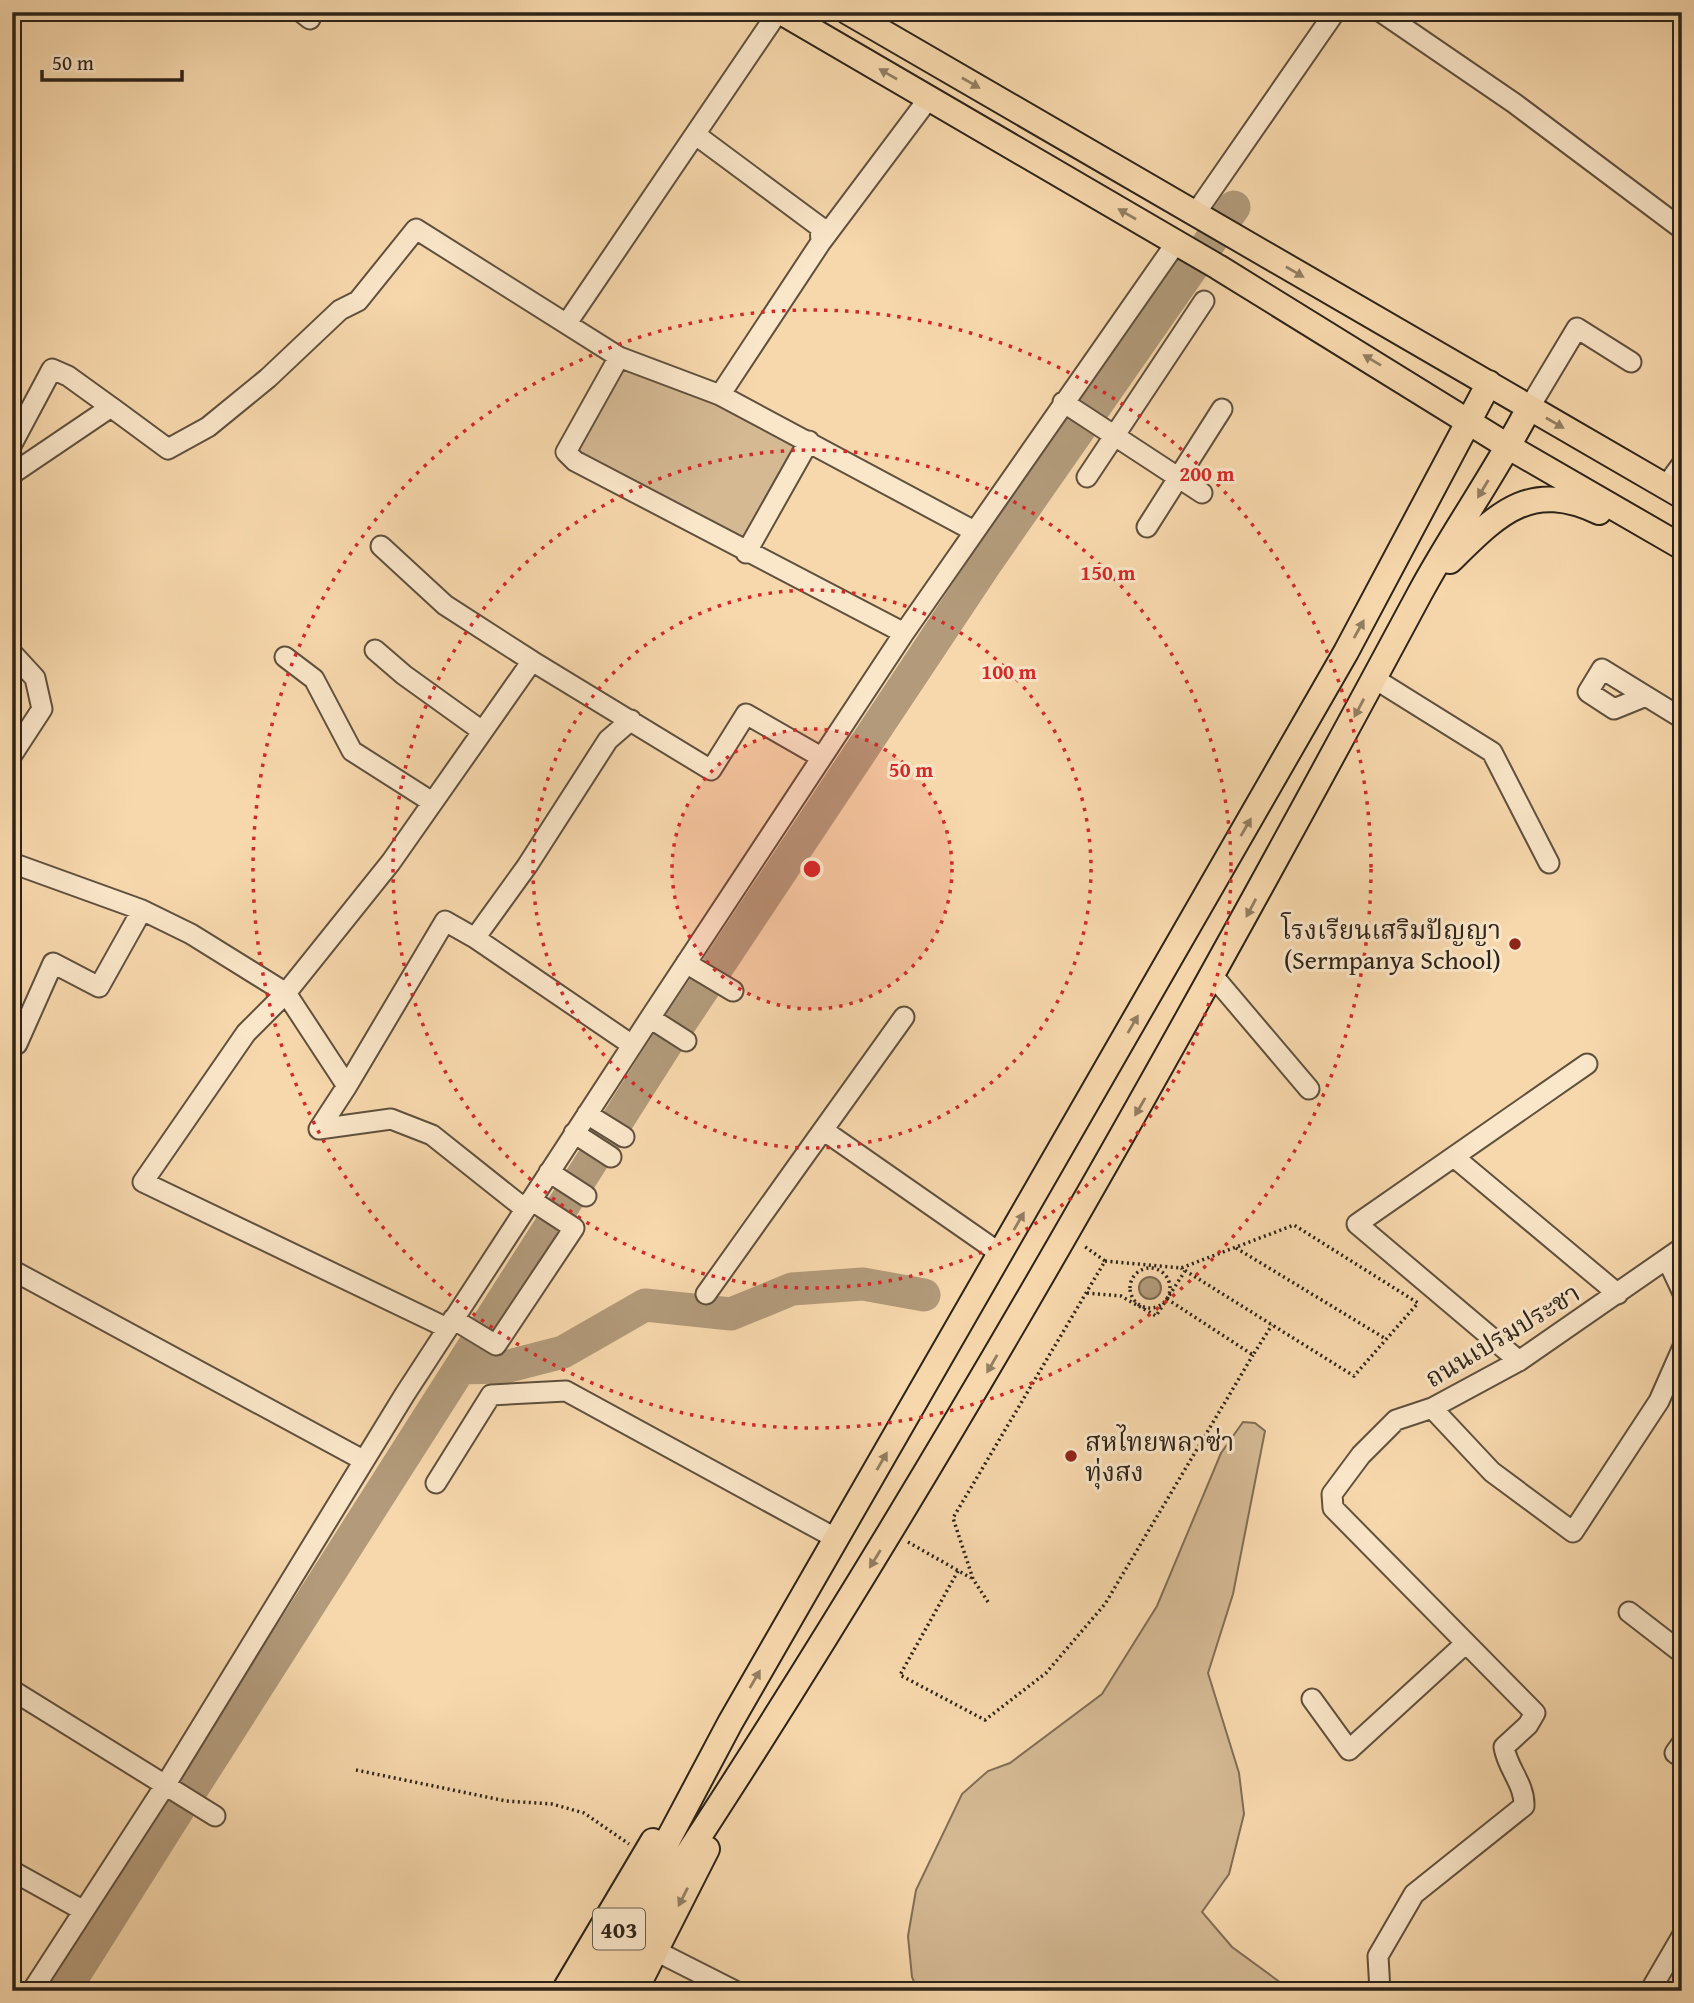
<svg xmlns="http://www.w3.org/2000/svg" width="1694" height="2003" viewBox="0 0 1694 2003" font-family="'Gentium Book Plus','Noto Serif Thai',serif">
  <rect width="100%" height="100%" fill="#f7d8ac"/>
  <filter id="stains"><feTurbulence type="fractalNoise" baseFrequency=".00286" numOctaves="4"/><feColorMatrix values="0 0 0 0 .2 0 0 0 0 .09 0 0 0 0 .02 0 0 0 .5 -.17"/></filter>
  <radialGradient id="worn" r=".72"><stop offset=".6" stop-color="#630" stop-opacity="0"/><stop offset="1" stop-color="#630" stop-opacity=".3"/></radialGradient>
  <path fill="#d4b993" stroke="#806e56" stroke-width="2" d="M619 357 809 441 746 553 566 452Z
    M1243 1422 1255 1423 1265 1431 1233 1594 1208 1673 1239 1773 1244 1814 1229 1874 1202 1912 1232 1947 1292 1991H918L912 1977 908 1936 916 1890 962 1794 988 1771 1010 1763 1102 1694 1157 1606 1221 1453Z"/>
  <path fill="#b29a7a" stroke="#7c6a53" stroke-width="2" d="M1139 1288a11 11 0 1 1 22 0a11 11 0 1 1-22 0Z"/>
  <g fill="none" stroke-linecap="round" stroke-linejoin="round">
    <path stroke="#b29a7a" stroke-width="33" d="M460 1368 505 1367 563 1352 645 1305 731 1314 792 1289 863 1284 924 1295
      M192 1789 665 1046 986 563 1234 207
      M64 1991 178 1810"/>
    <defs>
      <path id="minor" d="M301 12 310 19
        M1381 12 1514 103 1682 229
        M696 135 820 227 821 242 720 395
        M1195 214 1335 12
        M821 242 929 98
        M567 323 778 12
        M619 357 566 452 575 461 904 633
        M1063 402 1202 493
        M1529 408 1577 328 1631 362
        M12 444 52 369 68 376 111 407
        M12 474 111 407 168 449 208 427 268 378 340 310 358 301 416 229 619 357 720 395 974 531
        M1087 477 1204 301
        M1666 486 1682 464
        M1147 527 1222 409
        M381 546 445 605 532 661
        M746 553 809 441
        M375 650 404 675 482 731
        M12 653 35 678 42 709 12 755
        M285 657 314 679 352 751 432 802
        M1375 679 1492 752 1549 863
        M1646 696 1614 709 1588 692 1602 669 1680 717 1682 715
        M631 720 608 740 527 866 475 938 632 1045
        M12 863 142 910 191 934 286 993 391 862 532 661 711 770 746 714 821 757
        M686 963 733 991
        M1214 977 1309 1089
        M650 1018 686 1041
        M17 1044 53 963 99 987 142 910
        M347 1086 319 1129 391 1119 432 1135 525 1209
        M587 1114 624 1137
        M823 1130 904 1017
        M574 1133 611 1157
        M1454 1157 1618 1294
        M549 1172 586 1196
        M1667 1259 1682 1291
        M12 1270 363 1460
        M706 1294 823 1130 1001 1254
        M453 1319 496 1345 574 1228 531 1200
        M447 1328 143 1182 246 1033 286 993 347 1086 445 921 475 938
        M1519 1361 1357 1224 1587 1064
        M1432 1408 1492 1472 1573 1532 1659 1401 1682 1349
        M436 1483 491 1395 566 1391 837 1539
        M1629 1612 1682 1653
        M12 1690 215 1816
        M1312 1699 1349 1750 1466 1643
        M1682 1743 1675 1753 1682 1758
        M12 1871 84 1911
        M656 1951 735 1991
        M32 1991 166 1784 405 1394 650 1018 904 633 1176 243
        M1380 1991 1378 1956 1414 1894 1524 1806C1525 1784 1507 1768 1504 1747L1528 1725 1535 1713 1333 1508 1332 1494 1361 1455 1396 1420 1432 1408 1519 1361 1682 1248
        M1650 1991 1682 1936"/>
      <path id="major" d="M781 12 1218 267 1509 447 1682 547
        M848 12 1682 496
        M1450 561C1497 515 1529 479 1599 512
        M653 1868 730 1723 1346 652 1489 383
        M670 1881C943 1465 1185 1031 1420 593 1454 530 1496 472 1529 408
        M564 1991 653 1841
        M635 1991 707 1849"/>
      <path id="highway" d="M587 1991 653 1868
        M612 1991 670 1881"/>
    </defs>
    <use href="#minor" stroke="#5f503e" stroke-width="23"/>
    <use href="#major" stroke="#2c2319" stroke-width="28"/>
    <use href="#highway" stroke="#2c2319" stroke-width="32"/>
    <path stroke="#2c2319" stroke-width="3.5" stroke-dasharray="2 3.5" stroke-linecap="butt" d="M1236 1248 1386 1339
      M1105 1261 1181 1268 1294 1225 1418 1303 1354 1376 1181 1268
      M1130 1288a20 20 0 1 1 40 0a20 20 0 1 1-40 0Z
      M1087 1293 1121 1296 1156 1316 1185 1271
      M1167 1299 1253 1355 1272 1325
      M908 1542 971 1578
      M958 1571 900 1675 985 1720 1046 1673 1105 1604 1253 1355
      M988 1602 973 1579 953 1518 1105 1261 1084 1246
      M356 1770 506 1801 552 1804 584 1813 629 1844"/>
    <use href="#minor" stroke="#fae6c9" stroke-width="19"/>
    <use href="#major" stroke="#f7d8ac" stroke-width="24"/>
    <use href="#highway" stroke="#f7d8ac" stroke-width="28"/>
  </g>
  <defs><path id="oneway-solid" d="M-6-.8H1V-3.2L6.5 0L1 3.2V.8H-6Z" transform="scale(1.75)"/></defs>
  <g fill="#927e62">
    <use href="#oneway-solid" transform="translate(888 74) rotate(-150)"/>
    <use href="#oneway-solid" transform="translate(971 83) rotate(30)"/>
    <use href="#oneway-solid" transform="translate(1127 214) rotate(-150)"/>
    <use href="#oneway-solid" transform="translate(1295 272) rotate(30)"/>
    <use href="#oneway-solid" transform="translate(1372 360) rotate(-149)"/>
    <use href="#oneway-solid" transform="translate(1555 423) rotate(30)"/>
    <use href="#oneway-solid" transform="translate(1483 489) rotate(121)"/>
    <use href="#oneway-solid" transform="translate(1359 629) rotate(-61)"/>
    <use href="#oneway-solid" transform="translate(1359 708) rotate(118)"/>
    <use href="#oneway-solid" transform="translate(1246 827) rotate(-60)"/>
    <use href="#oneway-solid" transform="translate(1251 908) rotate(118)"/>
    <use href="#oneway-solid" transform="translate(1133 1024) rotate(-60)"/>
    <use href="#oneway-solid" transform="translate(1140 1107) rotate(120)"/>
    <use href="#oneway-solid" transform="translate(1019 1221) rotate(-60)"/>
    <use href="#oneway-solid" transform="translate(992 1364) rotate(120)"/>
    <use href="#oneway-solid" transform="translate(882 1461) rotate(-60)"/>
    <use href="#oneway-solid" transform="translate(875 1559) rotate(122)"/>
    <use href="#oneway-solid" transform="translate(755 1679) rotate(-60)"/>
    <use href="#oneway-solid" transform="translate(683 1897) rotate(117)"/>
  </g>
  <circle cx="812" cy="869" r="140" fill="#d62828" fill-opacity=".12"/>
  <g fill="none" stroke="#d62828" stroke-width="3.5" stroke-dasharray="3.5 7">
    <circle cx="812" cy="869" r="140"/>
    <circle cx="812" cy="869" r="279"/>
    <circle cx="812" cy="869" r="419"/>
    <circle cx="812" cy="869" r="559"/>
  </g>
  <g fill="#8f2418" stroke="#fae6c9" stroke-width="2.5">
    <circle cx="1515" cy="944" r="7"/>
    <circle cx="1071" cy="1456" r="7"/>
  </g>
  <g text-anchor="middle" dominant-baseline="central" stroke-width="6" stroke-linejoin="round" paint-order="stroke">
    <rect fill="#fae6c9" stroke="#6a5e4e" stroke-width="2" x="593" y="1908.5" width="52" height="41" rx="5"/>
    <g font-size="24" font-weight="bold" fill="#2c2319">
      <text x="619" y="1929">403</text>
    </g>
    <g font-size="26" fill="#2c2319" stroke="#fae6c9" text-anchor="end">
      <text x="1501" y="929">โรงเรียนเสริมปัญญา<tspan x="1501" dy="30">(Sermpanya School)</tspan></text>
      <text x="1085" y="1441" text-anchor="start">สหไทยพลาซ่า<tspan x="1085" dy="30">ทุ่งสง</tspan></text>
    </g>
    <g font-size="26" fill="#2c2319" stroke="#fae6c9">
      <text transform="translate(1502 1335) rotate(-31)">ถนนเปรมประชา</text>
    </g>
  </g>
  <circle cx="812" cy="869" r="10" fill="#d62828" stroke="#fae6c9" stroke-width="3.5"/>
  <g font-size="21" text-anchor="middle" font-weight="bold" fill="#d62828" stroke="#fae6c9" stroke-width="6" stroke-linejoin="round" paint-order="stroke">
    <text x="1207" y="481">200 m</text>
    <text x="1108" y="580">150 m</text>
    <text x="1009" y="679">100 m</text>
    <text x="911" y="777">50 m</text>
  </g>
  <rect width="1694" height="2003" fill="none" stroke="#f7d8ac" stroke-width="42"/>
  <rect x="14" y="14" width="1666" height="1975" fill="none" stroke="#2c2319" stroke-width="3.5"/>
  <rect x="21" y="21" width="1652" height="1961" fill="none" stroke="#2c2319" stroke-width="2"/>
  <path d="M42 70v10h140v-10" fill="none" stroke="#2c2319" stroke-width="3.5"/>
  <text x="52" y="70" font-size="21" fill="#2c2319" stroke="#fae6c9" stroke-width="5" paint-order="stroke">50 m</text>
  <rect width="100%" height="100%" filter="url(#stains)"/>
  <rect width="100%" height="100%" fill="url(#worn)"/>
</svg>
